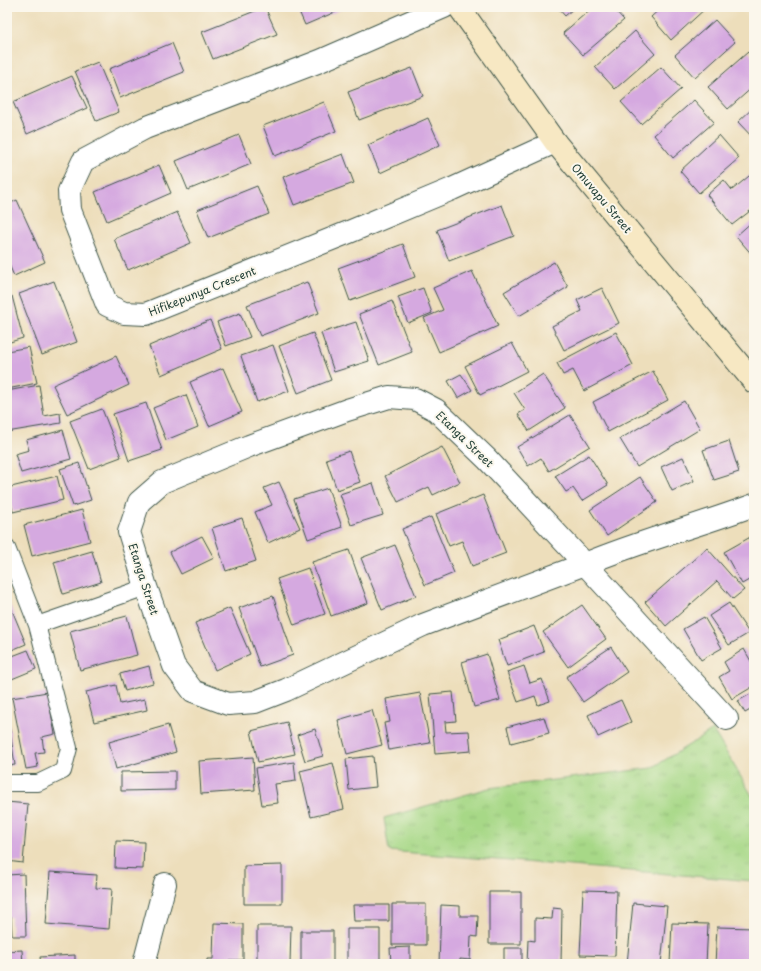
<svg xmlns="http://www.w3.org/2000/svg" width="761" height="971" viewBox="0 0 761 971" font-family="'Playpen Sans',sans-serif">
  <defs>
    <pattern id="grass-tufts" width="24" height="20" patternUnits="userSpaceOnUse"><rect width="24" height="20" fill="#a7d887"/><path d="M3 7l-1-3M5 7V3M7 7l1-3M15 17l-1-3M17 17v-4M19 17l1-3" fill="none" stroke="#8fba75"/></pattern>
  </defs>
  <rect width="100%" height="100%" fill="#fbf7ec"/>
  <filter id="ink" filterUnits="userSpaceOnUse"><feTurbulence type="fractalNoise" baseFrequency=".025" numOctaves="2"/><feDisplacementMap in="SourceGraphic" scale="8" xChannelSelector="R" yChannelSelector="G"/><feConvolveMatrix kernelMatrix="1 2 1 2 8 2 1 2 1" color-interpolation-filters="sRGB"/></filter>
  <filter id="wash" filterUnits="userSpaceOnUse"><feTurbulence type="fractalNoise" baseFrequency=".012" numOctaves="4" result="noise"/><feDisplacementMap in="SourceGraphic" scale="16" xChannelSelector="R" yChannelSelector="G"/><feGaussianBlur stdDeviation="0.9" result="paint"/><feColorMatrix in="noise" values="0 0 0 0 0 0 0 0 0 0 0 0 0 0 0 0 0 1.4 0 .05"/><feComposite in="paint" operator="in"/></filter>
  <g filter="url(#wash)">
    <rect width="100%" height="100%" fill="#eddebb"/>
    <path fill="url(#grass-tufts)" stroke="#638a5e" d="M713 730 754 799V881L389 851 384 818 489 788 652 768Z"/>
    <g id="blocks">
      <path fill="#d5a9e0" d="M265 7 277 34 213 59 202 32Z
        M297 7H347L305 25Z
        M557 7H575L565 16Z
        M593 7H612L624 20 583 55 563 33Z
        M662 7H707L671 40 651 17Z
        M715 20 735 42 695 78 675 55Z
        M635 31 655 54 615 89 595 67Z
        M172 43 184 72 120 98 109 69Z
        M748 52 754 58V86L728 109 708 87Z
        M98 62 119 112 96 121 75 71Z
        M661 67 681 89 641 124 621 102Z
        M412 68 423 96 359 120 348 92Z
        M72 76 87 108 27 134 13 102Z
        M694 100 714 122 673 158 654 135Z
        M324 102 336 131 275 156 263 126Z
        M754 107V139L738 122Z
        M428 118 440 145 380 173 368 145Z
        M239 135 251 164 188 190 176 161Z
        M719 135 739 158 699 193 680 171Z
        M343 154 354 183 294 205 283 177Z
        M159 165 171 193 107 221 95 192Z
        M754 172V208L732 225 707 195 724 180 732 190Z
        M257 186 269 214 208 238 197 210Z
        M17 200 45 262 14 276 7 260V205Z
        M502 205 514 236 449 261 437 230Z
        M177 212 191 243 128 270 114 239Z
        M754 220V257L736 236Z
        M403 244 415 277 350 301 338 268Z
        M554 262 568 287 519 316 504 292Z
        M472 271 498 326 439 352 424 318 443 310 433 288Z
        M54 281 77 342 42 355 19 294Z
        M307 282 319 313 260 336 247 305Z
        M423 288 432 313 408 323 398 297Z
        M602 288 619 323 564 350 552 326 582 311 577 300Z
        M12 296 23 338 7 343V297Z
        M392 301 412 352 379 365 359 314Z
        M240 313 250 337 226 346 217 322Z
        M210 320 222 349 161 375 149 346Z
        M356 322 369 361 334 372 321 333Z
        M616 332 633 365 584 391 573 370 563 375 557 363Z
        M313 333 331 380 298 393 279 346Z
        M512 343 527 371 480 395 465 366Z
        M273 345 289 391 257 402 241 356Z
        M29 347 37 383 7 389V351Z
        M116 356 129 385 67 414 53 385Z
        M223 368 242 412 209 426 190 382Z
        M653 371 668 400 608 432 593 402Z
        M461 374 472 390 458 398 448 381Z
        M543 374 565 408 529 431 518 414 525 410 514 393Z
        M39 385 44 416 60 413 61 423 7 432V391Z
        M186 395 198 427 166 440 153 408Z
        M684 401 700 429 637 467 620 439Z
        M146 403 162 450 129 461 113 414Z
        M102 409 121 457 89 469 70 421Z
        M570 415 590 446 549 471 541 458 528 466 517 447Z
        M63 430 71 459 21 473 15 454 29 450 26 440Z
        M729 441 739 472 714 480 703 450Z
        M442 447 460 482 433 495 429 487 398 502 385 476Z
        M349 451 360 482 337 490 326 459Z
        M589 455 608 485 582 501 573 488 566 492 555 476Z
        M683 457 694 481 672 491 661 467Z
        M79 463 91 500 73 506 60 469Z
        M57 476 63 500 13 512 7 488Z
        M640 477 657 502 607 536 590 510Z
        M279 482 300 528 268 543 255 512 272 505 264 488Z
        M373 483 383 515 351 525 340 494Z
        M328 488 342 527 308 539 294 499Z
        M483 495 506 553 472 566 462 541 449 546 436 514Z
        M82 510 90 541 32 556 24 525Z
        M431 517 454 573 425 585 402 529Z
        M242 518 256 561 226 571 212 528Z
        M754 535V577L742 584 724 552Z
        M202 536 214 558 181 574 170 552Z
        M395 545 416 596 382 610 361 558Z
        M707 548 744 590 733 599 717 581 666 626 645 602Z
        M349 550 368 603 331 616 312 562Z
        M92 551 101 582 63 594 54 562Z
        M308 568 325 614 294 625 277 579Z
        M273 596 293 655 260 667 239 608Z
        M7 598 26 644 7 652Z
        M729 603 749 633 729 645 709 616Z
        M582 605 606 639 568 667 543 632Z
        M230 608 250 654 215 670 195 623Z
        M127 616 137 655 80 670 70 631Z
        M704 617 722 648 701 660 683 629Z
        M534 626 544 652 507 666 498 640Z
        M611 647 627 672 583 702 566 677Z
        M744 649 752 663 754 661V686L732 699 719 677 729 671 724 662Z
        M28 650 36 669 7 681V658Z
        M487 654 500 700 474 707 462 662Z
        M149 666 153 683 125 691 120 674Z
        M524 666 530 683 542 679 550 701 538 705 535 696 518 702 507 672Z
        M116 685 120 704 145 699 147 710 94 722 86 692Z
        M47 692 55 734 42 737 44 752 35 753 38 767 26 769 12 698Z
        M453 692 456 721 445 722 446 732 469 731 471 751 435 754 430 694Z
        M754 692V708L745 713 738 701Z
        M420 693 430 743 389 750 384 723 390 722 386 699Z
        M621 700 631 722 598 737 588 715Z
        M372 710 382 745 347 754 338 720Z
        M7 711 15 765 7 766Z
        M544 717 549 733 511 743 507 727Z
        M287 722 295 754 258 762 251 731Z
        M168 725 176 752 116 769 109 742Z
        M315 729 323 756 305 761 297 735Z
        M373 756 376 787 349 790 346 759Z
        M253 757 255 790 201 794 199 761Z
        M294 762 296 781 275 784 278 803 262 805 256 768Z
        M333 763 344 809 311 817 300 771Z
        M175 771V790L121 791V772Z
        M7 802 28 804 23 863 7 861Z
        M116 841 144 842 143 869 115 868Z
        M282 865V904H244V866Z
        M50 872 97 875 96 888 112 889 109 929 46 924Z
        M24 874 26 936H12L11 917H7V875Z
        M583 890 617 891 615 956 580 955Z
        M489 892H521V944H489Z
        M633 903 667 906 661 964 652 963 651 964H627Z
        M392 904H426V945H392Z
        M353 905H389V921H354Z
        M441 905 460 906V916H478L477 937 471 936 470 960 460 959V964H439Z
        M553 908 562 909 561 964H527L528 940 535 941V918L552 919Z
        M214 923 243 924V960H229L228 964H207V959H213Z
        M672 923 708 924 706 964H670Z
        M257 926H291L290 964H257Z
        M717 927 754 928V964H715Z
        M347 929H380V963H347Z
        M301 931H333V962H301Z
        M410 947V964H391L390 948Z
        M504 948H522V964H504Z
        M22 950 23 964H7V951Z
        M75 955V964H41L40 957Z"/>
    </g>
  </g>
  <g filter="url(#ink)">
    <use href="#blocks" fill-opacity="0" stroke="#3e5548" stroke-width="1"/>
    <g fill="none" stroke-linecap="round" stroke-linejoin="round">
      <defs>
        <path id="lane" d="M7 548 37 625 69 748 63 771 38 783H7
          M37 625 146 587"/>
        <path id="street" d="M444 7 320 61 145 128 83 161 69 191 70 210 107 305 124 313 146 314 349 232 452 189 555 142
          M727 719 585 564 487 459 436 410 415 399 389 397 347 410 249 446 162 482 139 502 129 532 146 587 174 666 193 691 228 704 255 702 286 690 423 625 585 564C640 541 698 526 754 505
          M144 964 165 884"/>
        <path id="secondary" d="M459 7 555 142 754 382"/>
      </defs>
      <use href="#lane" stroke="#3e5548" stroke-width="18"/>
      <use href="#street" stroke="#3e5548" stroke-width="24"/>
      <use href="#secondary" stroke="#3e5548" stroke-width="24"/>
      <use href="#lane" stroke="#fff" stroke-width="16"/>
      <use href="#street" stroke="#fff" stroke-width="22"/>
      <use href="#secondary" stroke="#f7e8c3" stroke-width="22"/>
    </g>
  </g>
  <g text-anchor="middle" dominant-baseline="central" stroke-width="4" stroke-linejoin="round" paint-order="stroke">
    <g font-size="11" fill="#1f3d34" stroke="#fbf7ec">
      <text transform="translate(602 198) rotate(50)">Omuvapu Street</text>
      <text transform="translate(202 291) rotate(-22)">Hifikepunya Crescent</text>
      <text transform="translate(465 439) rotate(44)">Etanga Street</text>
      <text transform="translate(144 579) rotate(72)">Etanga Street</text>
    </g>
  </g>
  <rect width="761" height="971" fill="none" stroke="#fbf7ec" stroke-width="24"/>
</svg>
